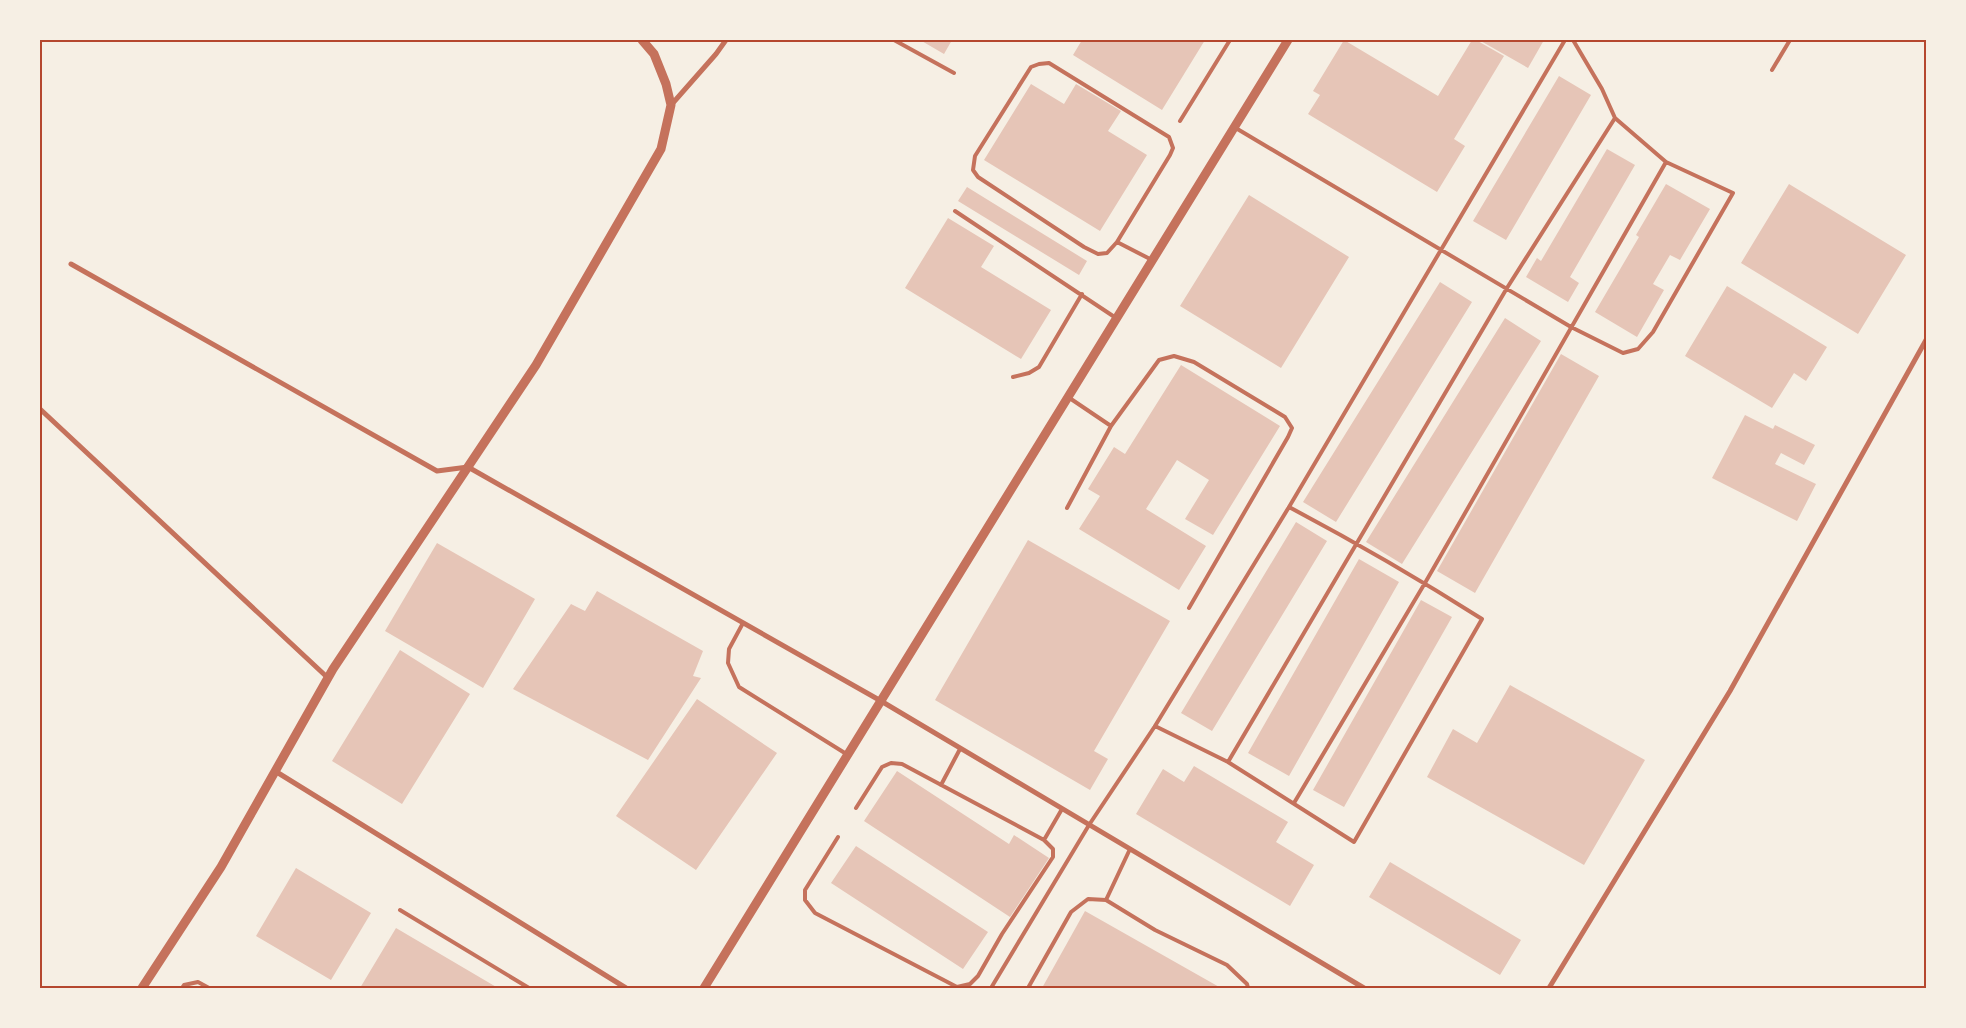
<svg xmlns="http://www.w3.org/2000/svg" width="1966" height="1028" viewBox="0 0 1966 1028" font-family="Karla,sans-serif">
  <rect width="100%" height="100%" fill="#f6efe4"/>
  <path fill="#e6c5b7" d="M920 40H952L944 54Z
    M1082 40H1205L1162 110 1073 55Z
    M1344 40 1438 96 1472 40H1476L1504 56 1454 139 1465 146 1437 192 1308 114 1320 95 1313 91Z
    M1479 40H1544L1528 68Z
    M1559 76 1591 95 1506 240 1473 221Z
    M1031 84 1064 104 1076 84 1121 111 1108 131 1147 155 1100 231 984 160Z
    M1607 149 1635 165 1570 277 1579 283 1568 302 1526 277 1537 258 1541 261Z
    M1666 184 1710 209 1680 260 1670 255 1653 284 1664 290 1637 337 1595 312 1639 237 1636 235Z
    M1789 184 1906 255 1858 334 1741 263Z
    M967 187 1087 261 1079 275 958 201Z
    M1249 195 1349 257 1281 368 1180 306Z
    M948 218 994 246 981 267 1051 310 1021 359 905 288Z
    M1440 282 1472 302 1336 522 1303 502Z
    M1727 286 1827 347 1806 381 1794 373 1772 408 1685 356Z
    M1505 318 1541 341 1402 564 1366 542Z
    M1561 354 1599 376 1475 593 1437 571Z
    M1181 365 1280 426 1213 535 1185 519 1209 480 1177 460 1146 509 1206 546 1179 590 1079 529 1100 496 1088 489 1114 447 1125 454Z
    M1745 415 1773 429 1775 425 1815 445 1804 465 1781 453 1775 464 1816 484 1797 521 1712 478Z
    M1296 522 1327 541 1212 731 1181 713Z
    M1028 540 1170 621 1094 751 1108 759 1090 790 935 700Z
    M437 543 535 599 483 688 385 631Z
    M1359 559 1399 582 1289 776 1248 753Z
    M597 591 703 651 693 676 701 678 648 760 513 689 571 604 585 611Z
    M1421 600 1452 617 1344 807 1313 790Z
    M400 650 470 694 402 804 332 761Z
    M1510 685 1645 760 1584 865 1427 777 1453 729 1477 743Z
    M697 699 777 753 696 870 616 816Z
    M1194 766 1288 822 1276 842 1314 865 1290 906 1136 814 1163 769 1184 782Z
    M897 771 1009 844 1014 835 1049 858 1010 917 864 821Z
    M856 846 988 932 963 969 831 883Z
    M1390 862 1521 940 1500 975 1369 897Z
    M296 868 371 913 331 980 256 936Z
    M1085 911 1221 988H1042Z
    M396 928 498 988H360Z"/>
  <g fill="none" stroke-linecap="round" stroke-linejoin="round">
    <path stroke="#c5725c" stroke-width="4" d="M894 40 954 73
      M1926 59V63
      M1772 70 1790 40
      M1180 121 1230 40
      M1234 127 1571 327 1623 353 1638 349 1653 332 1733 193 1666 162 1615 118 1602 89 1573 40
      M955 211 1116 318
      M1117 242 1170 155 1173 148 1169 137 1049 63 1039 64 1031 67 975 156 973 170 978 177 1084 247 1098 254 1107 253 1117 242 1152 260
      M1013 377 1029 373 1039 367 1082 294
      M1068 397 1111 426
      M1067 508 1111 426 1159 360 1174 356 1194 362 1285 417 1292 428 1288 437 1189 608
      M743 623 729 649 728 663 739 687 848 755
      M1155 726 1228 762 1354 842 1482 619C1419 579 1355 542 1289 507
      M1228 762 1507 288 1615 118
      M941 785 960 749
      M1294 803 1425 583 1666 162
      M838 837 805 890V900L815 913 957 987 970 984 978 976 1002 934 1053 857V849L1044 840 902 764 891 763 882 767 856 808
      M1044 840 1062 809
      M1106 900 1155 930 1227 965 1247 984 1248 988
      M400 910 529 988
      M182 988 184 985 198 982 209 988
      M991 988 1089 825 1155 726 1289 507 1565 40
      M1028 988 1071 912 1088 899 1106 900 1130 849"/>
    <path stroke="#c5725c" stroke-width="5" d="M672 104 716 54 726 40
      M71 264 437 471 468 467 881 701 1364 988
      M40 409 328 678
      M275 771 626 988
      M1549 988 1730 691 1926 340"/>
    <path stroke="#c5725c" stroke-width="9" d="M142 988 221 867 333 669 536 365 661 149 671 105 666 84 654 54 642 40
      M704 988 1288 40"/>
  </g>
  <rect width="1966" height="1028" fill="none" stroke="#f6efe4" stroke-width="82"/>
  <rect x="41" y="41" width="1884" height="946" fill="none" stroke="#b5482f" stroke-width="2"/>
</svg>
